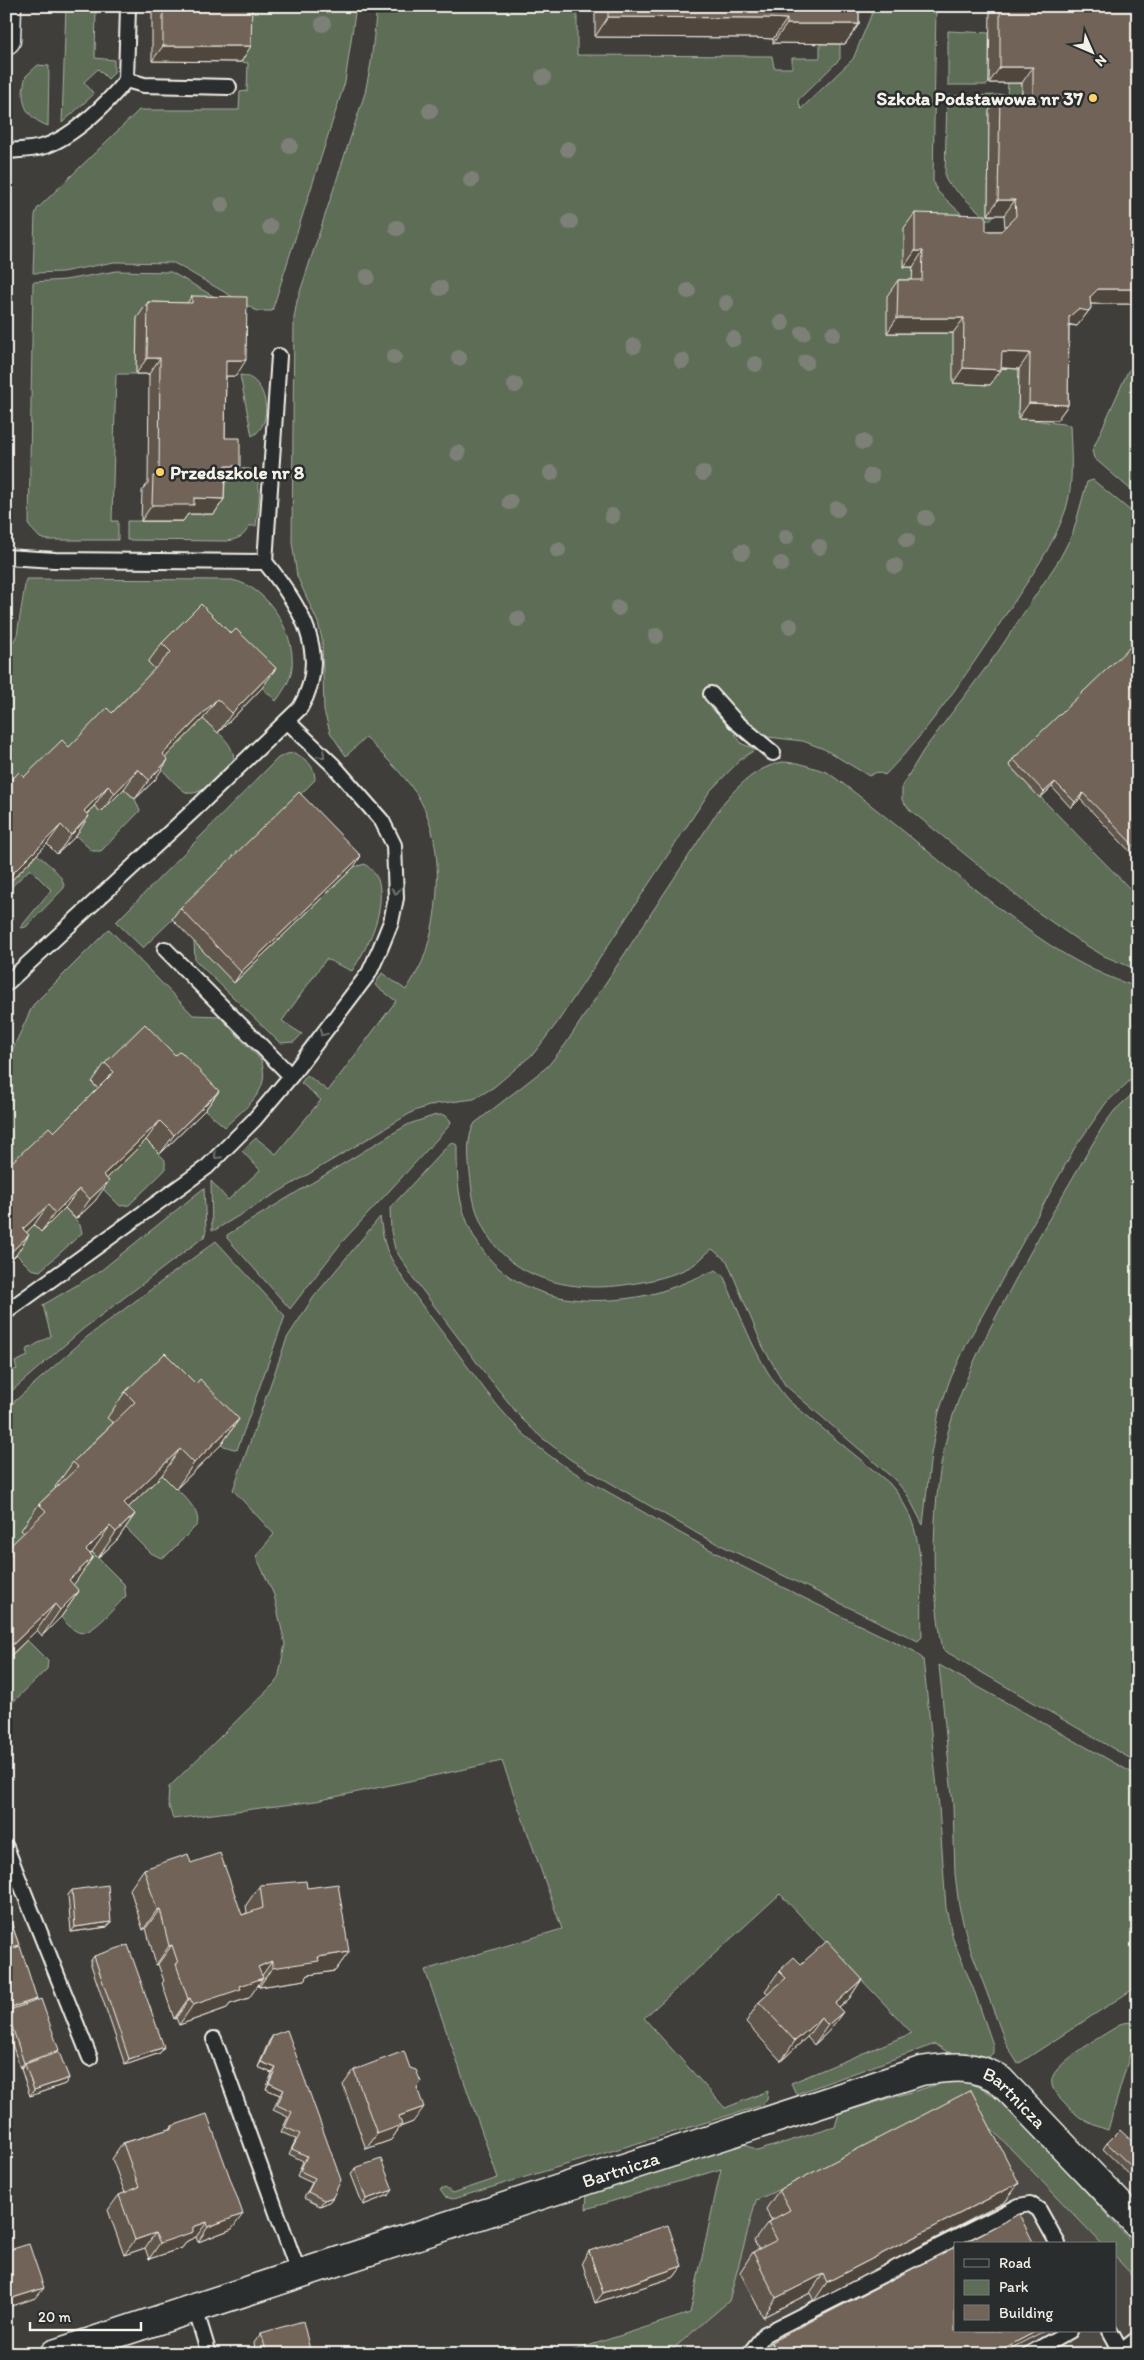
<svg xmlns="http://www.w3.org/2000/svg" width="1144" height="2360" viewBox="0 0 1144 2360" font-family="Itim,sans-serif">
  <rect width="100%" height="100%" fill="#3f3e3b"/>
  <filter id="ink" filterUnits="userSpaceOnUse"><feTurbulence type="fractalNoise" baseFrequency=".02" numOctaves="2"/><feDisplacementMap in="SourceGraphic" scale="10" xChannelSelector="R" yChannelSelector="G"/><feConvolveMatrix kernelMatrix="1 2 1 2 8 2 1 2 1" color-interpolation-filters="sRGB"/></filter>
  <g filter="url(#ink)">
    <path fill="#4e4944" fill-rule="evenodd" d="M970 2090 1138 2266V2354H563L690 2313 721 2168ZM955 2244H1115V2331H955Z"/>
    <path fill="#5d6d57" stroke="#a8afa0" d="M66 6H96L95 58 114 60V73L108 79 98 69 84 82 94 94 62 123Z
      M241 6H356L345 82 272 311H257L174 263 114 262 62 272 33 273 35 215 37 209 139 110H239L240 92 247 91 248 63 241 62Z
      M377 6H577V55L772 56 774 68H792V58H820V44H840V59L798 100 801 109 853 59 875 6H936L933 181 938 192 980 231 904 267H913L912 296 887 333H953L991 367 1019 369 1018 418 1070 425C1071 452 1074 483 1066 509 1054 545 1031 576 1010 608 972 666 933 726 885 775L877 772 869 776 824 749 803 741 768 737 748 724 735 734 742 744 756 749 741 759 710 791 557 1023 534 1053 494 1087 474 1099 435 1104 414 1111 215 1230H212L211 1181 228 1200 260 1170 242 1151 256 1138 276 1154 321 1100 301 1083 307 1075 328 1091 396 1001 375 985 382 973 406 990C412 980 419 970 423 960 441 911 446 836 415 792 402 772 382 755 366 737L346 756 330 732 324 711 322 639 318 623 297 576 292 542 294 318 297 301 365 93 371 63Z
      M948 31 989 33V83L987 85H948Z
      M38 65 49 66 48 126C24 117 19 100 26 76Z
      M1008 82 1022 83V111H989L988 215H994L989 221 947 182 945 177 947 96 1007 95Z
      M116 271 171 272 236 309 137 318 136 374H116L112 521H118V540H48L40 538 29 526 33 282 65 280Z
      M1138 360V496L1094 458 1092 451 1128 371Z
      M240 375C268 376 275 425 252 436Z
      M229 468 250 469C265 483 258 507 256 526H249C244 537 238 539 227 541L127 540V521H183V514Z
      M1093 480 1138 517V645L1009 765 1138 897V970L1104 956 1079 941 1033 909 910 810 902 800V786L923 751 997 653 1059 560 1073 533 1087 482Z
      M26 579 232 580C269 587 299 637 291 674 288 684 282 693 276 701L223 649 149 662 158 672 55 766 6 793V655L17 635Z
      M203 719C215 730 233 742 234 759 223 770 200 802 184 791 174 784 166 773 158 765Z
      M295 753C307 760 315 766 315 780L143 948 116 922 278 758 287 754Z
      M782 762 798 763 827 772C880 810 930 854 982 895 1030 933 1079 970 1138 987V1073L1106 1103 1074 1149 967 1343 949 1382 939 1412 931 1454 923 1525 907 1494 895 1480 785 1385 763 1347 727 1261 712 1249C705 1254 699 1262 692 1266 673 1276 651 1281 630 1284 554 1297 478 1268 471 1182 469 1164 465 1139 475 1123L547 1067 565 1045 724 802C741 783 756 768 782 762Z
      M124 789 135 799 140 811 101 851H92L70 830 94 806 101 812Z
      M37 854C46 863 65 875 64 888L26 927 20 928 51 890 30 869 6 892V886Z
      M365 864C371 869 377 875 379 883 385 914 368 946 352 971L326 959 282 1021 302 1034 294 1042 280 1043 195 960 194 941 354 867Z
      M109 929 193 1015 219 1016 261 1060C272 1092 246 1106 225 1127L205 1110 92 1083 101 1092 6 1174V1090L10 1055 33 1005Z
      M1138 1089V1763L943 1650C930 1585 931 1497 948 1432 960 1389 980 1347 1001 1307 1033 1245 1068 1186 1103 1126L1115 1110Z
      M436 1115H445L451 1121 450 1125 342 1242 290 1309 227 1238V1235L390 1135 409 1124Z
      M146 1140 165 1160V1170L129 1205 120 1206 99 1185Z
      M451 1142 457 1145C457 1168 457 1194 465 1216 491 1292 566 1309 637 1297 664 1293 690 1280 716 1270L723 1275C742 1318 757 1365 789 1401L889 1483C929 1527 920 1583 922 1637L918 1641 700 1535 571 1460 541 1437 521 1418 481 1368 414 1279 395 1249 391 1231 390 1208Z
      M204 1188 206 1231 204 1237 83 1329 6 1396V1373L17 1369 15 1362 28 1356 26 1350 51 1336 43 1305 99 1272Z
      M65 1208 80 1225 82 1233 40 1271 31 1269 10 1248 34 1225 41 1232Z
      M380 1217C382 1229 383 1240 387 1250 397 1273 426 1311 442 1332 471 1370 499 1414 536 1445 567 1471 604 1489 638 1509 728 1562 821 1607 914 1651L923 1659 939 1806 946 1908 953 1939 975 1993 993 2045V2053L985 2061 954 2056 935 2044 796 2094 791 2083 912 2033 780 1894 644 2018 725 2108 768 2091 767 2100 760 2106 453 2199 445 2197 440 2190 445 2188 453 2193 498 2178 425 1970 562 1929 502 1761 316 1801 173 1819 168 1803 169 1787 278 1680 285 1644 274 1595 256 1556 274 1534 233 1490 287 1338 313 1298Z
      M216 1241 285 1316 237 1450 221 1445 183 1405 117 1427 55 1487 59 1493 21 1530 28 1537 6 1558V1409L87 1337Z
      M162 1475C173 1486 203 1509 197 1525L166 1556 161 1558 151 1553 117 1519Z
      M92 1552 124 1584 126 1596C116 1605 89 1641 76 1631 66 1625 59 1614 51 1606L68 1576Z
      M27 1640 48 1661 47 1669 6 1709V1660Z
      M939 1665 1138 1776V1986L1018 2064 1006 2044 968 1942 959 1906 955 1874 953 1806Z
      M1132 2022 1138 2026 1108 2130C1087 2123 1079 2119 1064 2102 1058 2096 1050 2089 1052 2079 1054 2063 1108 2032 1123 2023Z
      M949 2081H962L984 2089 1011 2110 1138 2249V2281L1115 2257V2244H1102L968 2104 756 2200 729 2301 667 2354H563L690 2313 721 2169 586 2209 587 2193 741 2142 757 2151 835 2127 839 2113Z"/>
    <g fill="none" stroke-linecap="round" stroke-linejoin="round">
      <defs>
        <path id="service" d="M126 80 144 85 229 87
          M6 151C19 150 33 150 45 146 74 136 107 104 126 80L128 6
          M6 557 55 560 265 562C299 604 332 654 300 708L194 810 6 984
          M265 562 279 356
          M711 694 735 721 773 753
          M165 949 291 1076
          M6 1312 207 1167 254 1120 291 1076 369 973 380 949 391 922 396 898 394 845 382 821 333 765 287 721
          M6 1847 90 2058
          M214 2039 299 2274
          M195 2308 209 2354
          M1110 2331 1121 2351
          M749 2354 765 2334 1019 2206 1030 2204 1039 2210 1058 2244
          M1029 2354 1070 2331
          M1118 2354 1138 2338"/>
        <g id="minor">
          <path d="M6 40 7 6"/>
          <path id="s1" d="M54 2354 921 2071C950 2067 975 2063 1000 2080L1138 2224"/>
        </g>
      </defs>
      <use href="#service" stroke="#f4f1e8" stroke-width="18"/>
      <use href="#minor" stroke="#f4f1e8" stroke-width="31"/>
      <use href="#service" stroke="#2a2d2e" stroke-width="14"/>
      <use href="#minor" stroke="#2a2d2e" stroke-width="28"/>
    </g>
    <g fill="#7d8076">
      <circle cx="323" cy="24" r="8"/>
      <circle cx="543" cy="77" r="8"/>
      <circle cx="430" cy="111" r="8"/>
      <circle cx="290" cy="146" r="8"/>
      <circle cx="568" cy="149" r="8"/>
      <circle cx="471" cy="180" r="8"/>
      <circle cx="222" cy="205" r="8"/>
      <circle cx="570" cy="222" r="8"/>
      <circle cx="270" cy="227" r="8"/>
      <circle cx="397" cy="228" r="8"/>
      <circle cx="367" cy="277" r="8"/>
      <circle cx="440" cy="288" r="8"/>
      <circle cx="688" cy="291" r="8"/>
      <circle cx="726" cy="303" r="8"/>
      <circle cx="782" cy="323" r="8"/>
      <circle cx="803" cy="333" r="8"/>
      <circle cx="833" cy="334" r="8"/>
      <circle cx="733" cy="339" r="8"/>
      <circle cx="634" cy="346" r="8"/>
      <circle cx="394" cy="357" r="8"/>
      <circle cx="459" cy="358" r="8"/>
      <circle cx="682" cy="361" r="8"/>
      <circle cx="806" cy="362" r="8"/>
      <circle cx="755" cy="364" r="8"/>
      <circle cx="515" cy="385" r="8"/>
      <circle cx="863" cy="442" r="8"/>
      <circle cx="458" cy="453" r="8"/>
      <circle cx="551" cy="473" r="8"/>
      <circle cx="703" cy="473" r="8"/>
      <circle cx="871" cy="476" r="8"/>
      <circle cx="510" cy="502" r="8"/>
      <circle cx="837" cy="509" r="8"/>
      <circle cx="612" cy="516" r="8"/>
      <circle cx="926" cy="518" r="8"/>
      <circle cx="786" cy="537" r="8"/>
      <circle cx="907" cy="540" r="8"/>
      <circle cx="819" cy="547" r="8"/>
      <circle cx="558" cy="550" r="8"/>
      <circle cx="742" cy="552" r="8"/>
      <circle cx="781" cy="564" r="8"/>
      <circle cx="895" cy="566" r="8"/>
      <circle cx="618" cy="608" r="8"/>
      <circle cx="518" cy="619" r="8"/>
      <circle cx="790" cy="626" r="8"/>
      <circle cx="656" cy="636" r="8"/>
    </g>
    <path fill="#61564c" stroke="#f4f1e8" d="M152 6H252L241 62 152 61Z
      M595 6H859V24L845 44 773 43V39L756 38 595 37Z
      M990 6H1138V304H1090L1091 308 1077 326 1069 325 1068 405 1057 420 1018 419 1019 369 1001 368 990 385 953 383V333H887V296L898 280H912L913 267H904V228L915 213 986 231H1001L1005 227 1004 215H988L989 111 1000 95 1022 96V83H989Z
      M192 296 236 376H226L225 438 240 466 229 481H225L224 499 214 514H188L183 521H141L142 491 148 483 149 374H136L137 318 148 302 187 303Z
      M162 643 262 688 218 733 203 719 165 757 155 780 135 799 124 789 101 812 94 806 87 814 76 836 57 854 47 844 6 886V786L24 777 69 747 112 713 155 669 148 662Z
      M1138 653V860L1080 799 1071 808 1052 787 1040 798 1009 765 1013 759Z
      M354 867 234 983 172 919 180 908Z
      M175 1055 219 1091 205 1110 160 1154 146 1140 106 1179 95 1201 76 1219 65 1208 41 1232 34 1225 27 1232 16 1255 6 1264V1161L10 1164 54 1132 98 1089 92 1082 105 1063Z
      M196 1384 239 1419 221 1445 176 1489 162 1475 128 1507 135 1514 117 1540 98 1558 92 1552 90 1554 75 1583 73 1585 79 1591 61 1617 42 1636 37 1630 6 1660V1551L24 1533 21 1530 39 1504 56 1488 55 1487 73 1462 113 1423 107 1418 125 1392Z
      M191 1863 242 1915 247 1913 246 1905 260 1885 307 1888 349 1952 335 1971 308 1975 305 1980 259 1987 258 1984 249 1998 230 2004 227 2008 179 2025 176 2018 174 2019 162 1983 164 1981 158 1964 156 1965 146 1928 143 1930 130 1889 144 1869Z
      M72 1890 111 1922 107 1927 71 1932 68 1895Z
      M6 1908 19 1945 17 1947 37 1999 36 2001 69 2078 65 2084 30 2096 21 2069 22 2067 20 2068 6 2026Z
      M94 1956 160 2053 125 2065 90 1962Z
      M801 1964 862 1979 849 1999 839 2008 829 2031 814 2045 807 2037 781 2061 746 2022 759 2002 769 1994 765 1991 779 1971Z
      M273 2035 333 2197 329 2202 320 2206 304 2198 312 2183 297 2176 303 2161 289 2154 296 2139 281 2132 288 2117 273 2110 280 2095 266 2089 272 2073 258 2067 269 2041Z
      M354 2070 413 2122 400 2127 391 2140 366 2149 343 2085Z
      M172 2126 232 2229 198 2242 196 2237 187 2241 182 2248 149 2259 145 2248 124 2255 108 2210 119 2195 125 2193 112 2159 123 2143 170 2129Z
      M1107 2143 1138 2147V2176L1135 2180 1103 2149Z
      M355 2168 389 2195 363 2205 351 2174Z
      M1019 2183 1005 2202 814 2301 810 2293 763 2317 740 2272 753 2252 759 2250 754 2241 768 2222 771 2220 766 2209 779 2190Z
      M589 2251 682 2266 674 2277 595 2303 582 2262Z
      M261 2333 311 2354H256L254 2343Z
      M771 2342 1000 2354H771L768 2347Z"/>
    <path fill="#4f463e" stroke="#f4f1e8" d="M608 17 769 18 787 19 773 39 756 38 595 37Z
      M787 24H859L845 44 773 43Z
      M163 46H251L241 62 152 61Z
      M1000 67H1033L1022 83H989Z
      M998 200H1015L1004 215H988Z
      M915 251H923L913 267H904Z
      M1098 289H1138V304H1087L1091 308 1077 326 1067 324 1069 317Z
      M897 318H964L953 333H887Z
      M1002 352 1030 353 1019 369 991 367Z
      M147 358H160L149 374H136Z
      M226 360H246L236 376H216Z
      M963 368 1001 370 990 385 953 383Z
      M1029 403 1068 405 1057 420 1018 419Z
      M225 466H240L229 481H214Z
      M194 498 224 499 214 514H188L183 521H141L152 505Z
      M276 668 262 688 218 733 232 713Z
      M217 699 203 719 149 774 163 754Z
      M168 760 155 780 135 799 149 780Z
      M138 769 124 789 101 812 115 793Z
      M1055 782 1052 787 1040 798 1044 792Z
      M108 786 94 806 70 830 84 811Z
      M1083 793 1080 799 1071 808 1075 802Z
      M89 816 76 836 57 854 71 835Z
      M61 825 47 844 6 886V880Z
      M361 856 354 867 234 983 241 972Z
      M219 1091 205 1110 160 1154 174 1135Z
      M160 1121 146 1140 90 1195 103 1175Z
      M109 1181 95 1201 76 1219 90 1199Z
      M79 1189 65 1208 41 1232 55 1213Z
      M48 1205 34 1225 10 1248 23 1229Z
      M29 1235 16 1255 6 1264V1259L10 1253Z
      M239 1419 221 1445 176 1489 194 1463Z
      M180 1449 162 1475 106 1529 124 1503Z
      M135 1514 117 1540 98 1558 116 1532Z
      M110 1526 92 1552 68 1576 86 1550Z
      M93 1557 75 1583 51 1606 69 1580Z
      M79 1591 61 1617 42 1636 60 1610Z
      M55 1604 37 1630 6 1660V1651Z
      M160 1909 146 1928 143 1930 157 1910Z
      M111 1922 107 1927 71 1932 75 1927Z
      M19 1945 15 1950 6 1953V1949Z
      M172 1945 158 1964 156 1965 169 1946Z
      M349 1952 335 1971 308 1975 305 1980 259 1987 272 1968 318 1957Z
      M272 1961 259 1980 263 1978 249 1998 230 2004 227 2008 179 2025 193 2005 240 1986 258 1967Z
      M862 1979 849 1999 824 2021 835 2004Z
      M190 1998 176 2018 174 2019 188 1999Z
      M37 1999 34 2004 6 2012V2009Z
      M843 2012 829 2031 814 2045 828 2025Z
      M821 2018 807 2037 781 2061 795 2041Z
      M164 2047 160 2053 125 2065 129 2059Z
      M59 2050 55 2056 25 2064 22 2067 20 2068 24 2063Z
      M261 2062 276 2068 272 2073 258 2067Z
      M69 2078 65 2084 30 2096 34 2090Z
      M269 2083 284 2090 280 2095 266 2089Z
      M424 2107 413 2122 400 2127 391 2140 366 2149 377 2134 399 2116Z
      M1019 2183 1005 2202 814 2301 827 2282Z
      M393 2190 389 2195 363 2205 366 2199Z
      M333 2197 329 2202 320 2206 324 2200Z
      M243 2214 232 2229 198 2242 208 2227Z
      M207 2222 196 2237 187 2241 182 2248 149 2259 160 2243 193 2227Z
      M155 2233 145 2248 124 2255 135 2240Z
      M682 2266 674 2277 595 2303 603 2293Z
      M823 2274 810 2293 763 2317 776 2298Z
      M44 2288 36 2298 6 2308V2300Z
      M1037 2331H1044L1000 2354H993Z"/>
    <path fill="#716458" stroke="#f4f1e8" d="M163 6H252L251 46H163Z
      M608 6H859V24H787V19L769 18 608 17Z
      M1000 6H1138V289H1098L1090 297 1091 308 1088 311 1078 309 1069 317 1068 405 1029 403 1030 353 1002 352 1001 370 963 368 964 318H897L898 280H922L923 251H915V213L986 215V231H1001L1016 216 1015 200H998L1000 95 1033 96V67H1000Z
      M192 296 247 297 246 360H226L225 438H240V466H225L224 499 194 498V505H152L153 476H159L160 358H147L148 302 192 303Z
      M201 604 231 634 236 629 276 668 232 713 217 699 163 754 168 760 149 780 138 769 115 793 108 786 84 811 89 816 71 835 61 825 6 880V786L19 772 24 777 62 740 69 747 107 708 112 713 171 652 162 643Z
      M1131 646 1138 653V850L1083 793 1075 802 1055 782 1044 792 1013 759Z
      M299 792 361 856 241 972 180 908Z
      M145 1024 175 1055 180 1051 219 1091 174 1135 160 1121 103 1175 109 1181 90 1199 79 1189 55 1213 48 1205 23 1229 29 1235 10 1253 6 1249V1161L10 1164 49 1127 54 1132 114 1072 105 1063Z
      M165 1353 196 1384 200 1379 239 1419 194 1463 180 1449 124 1503 135 1514 116 1532 110 1526 86 1550 93 1557 69 1580 79 1591 60 1610 55 1604 6 1651V1560L12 1554 7 1549 46 1511 39 1504 78 1467 73 1462 135 1402 125 1392Z
      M220 1853 242 1915 263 1908 260 1885 306 1881 307 1888 338 1884 349 1952 318 1957 319 1961 272 1968V1961L258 1967 263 1978 240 1986 241 1989 193 2005 190 1998 188 1999 176 1964 178 1963 172 1945 169 1946 160 1909 157 1910 144 1869 188 1854 191 1863Z
      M108 1885 111 1922 75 1927 72 1890Z
      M6 1908 19 1945 6 1949Z
      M827 1941 862 1979 835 2004 843 2012 828 2025 821 2018 795 2041 759 2002 786 1978 779 1971 794 1957 801 1964Z
      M128 1945 164 2047 129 2059 94 1956Z
      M20 1946 37 1999 6 2009V1951Z
      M41 1999 59 2050 24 2063 7 2011Z
      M287 2030 341 2180 333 2197 324 2200 308 2192 315 2178 300 2171 307 2156 292 2149 300 2134 285 2127 292 2112 277 2105 284 2090 269 2083 276 2068 261 2062 273 2035Z
      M404 2051 410 2068 416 2070 421 2082 417 2088 424 2107 399 2116 402 2125 377 2134 354 2070Z
      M59 2052 69 2078 34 2090 25 2064Z
      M971 2090 1019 2183 827 2282 823 2274 776 2298 753 2252 777 2240 768 2222 790 2210 779 2190Z
      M207 2114 243 2214 208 2227 207 2222 193 2227V2232L160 2243 155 2233 135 2240 119 2195 139 2187 123 2143 173 2128 172 2126Z
      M1120 2130 1138 2147V2173L1107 2143Z
      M381 2159 393 2190 366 2199 355 2168Z
      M1019 2214 1034 2244H962Z
      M668 2225 682 2266 603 2293 589 2251Z
      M29 2244 44 2288 6 2300V2251Z
      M955 2247V2331H1037L993 2354H777L771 2342Z
      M303 2321 311 2354H267L261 2333Z"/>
    <defs><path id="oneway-chevron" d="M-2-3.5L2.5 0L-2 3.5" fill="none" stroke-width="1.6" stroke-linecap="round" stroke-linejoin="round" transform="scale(1.25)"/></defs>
    <g stroke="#71726f">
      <use href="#oneway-chevron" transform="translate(322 755) rotate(44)"/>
      <use href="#oneway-chevron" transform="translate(396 891) rotate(91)"/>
      <use href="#oneway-chevron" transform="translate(323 1033) rotate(127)"/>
      <use href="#oneway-chevron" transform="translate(217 1156) rotate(135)"/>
    </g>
  </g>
  <g fill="#ffd166" stroke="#2a2d2e" stroke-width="2">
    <circle cx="1093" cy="98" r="5"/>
    <circle cx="160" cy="472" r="5"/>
  </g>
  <g text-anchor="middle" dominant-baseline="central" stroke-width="5" stroke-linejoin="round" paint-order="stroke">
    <g font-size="19" font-weight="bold" fill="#f4f1e8" stroke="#2a2d2e" text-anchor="end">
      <text x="1083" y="98">Szkoła Podstawowa nr 37</text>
      <text x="170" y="472" text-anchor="start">Przedszkole nr 8</text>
    </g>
    <g font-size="19" fill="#f4f1e8" stroke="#2a2d2e">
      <text stroke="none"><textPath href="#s1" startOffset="1016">Bartnicza</textPath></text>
      <text stroke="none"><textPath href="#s1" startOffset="596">Bartnicza</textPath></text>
    </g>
  </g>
  <rect width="1144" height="2360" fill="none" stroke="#2a2d2e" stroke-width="25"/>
  <rect x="12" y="12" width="1119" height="2335" fill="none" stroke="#f4f1e8" stroke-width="2" filter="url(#ink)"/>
  <rect x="954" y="2242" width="162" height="90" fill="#2a2d2e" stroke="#7b7b78"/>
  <rect x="964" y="2259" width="25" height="8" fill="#2a2d2e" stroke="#7b7b78"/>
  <text x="999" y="2268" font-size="15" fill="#f4f1e8">Road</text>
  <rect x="964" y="2280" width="25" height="15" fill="#5d6d57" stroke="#7b7b78"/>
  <text x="999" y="2292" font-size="15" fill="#f4f1e8">Park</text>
  <rect x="964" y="2305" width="25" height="15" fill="#716458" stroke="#7b7b78"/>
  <text x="999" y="2318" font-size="15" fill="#f4f1e8">Building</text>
  <g transform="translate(1092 52) rotate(135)" stroke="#2a2d2e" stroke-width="4" paint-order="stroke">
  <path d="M0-4L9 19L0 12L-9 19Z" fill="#f4f1e8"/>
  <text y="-8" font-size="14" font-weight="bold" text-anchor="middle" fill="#f4f1e8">N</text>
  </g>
  <path d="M30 2322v8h111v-8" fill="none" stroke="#f4f1e8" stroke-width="2.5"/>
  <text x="38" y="2322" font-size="15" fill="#f4f1e8" stroke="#2a2d2e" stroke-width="4" paint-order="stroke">20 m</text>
</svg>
